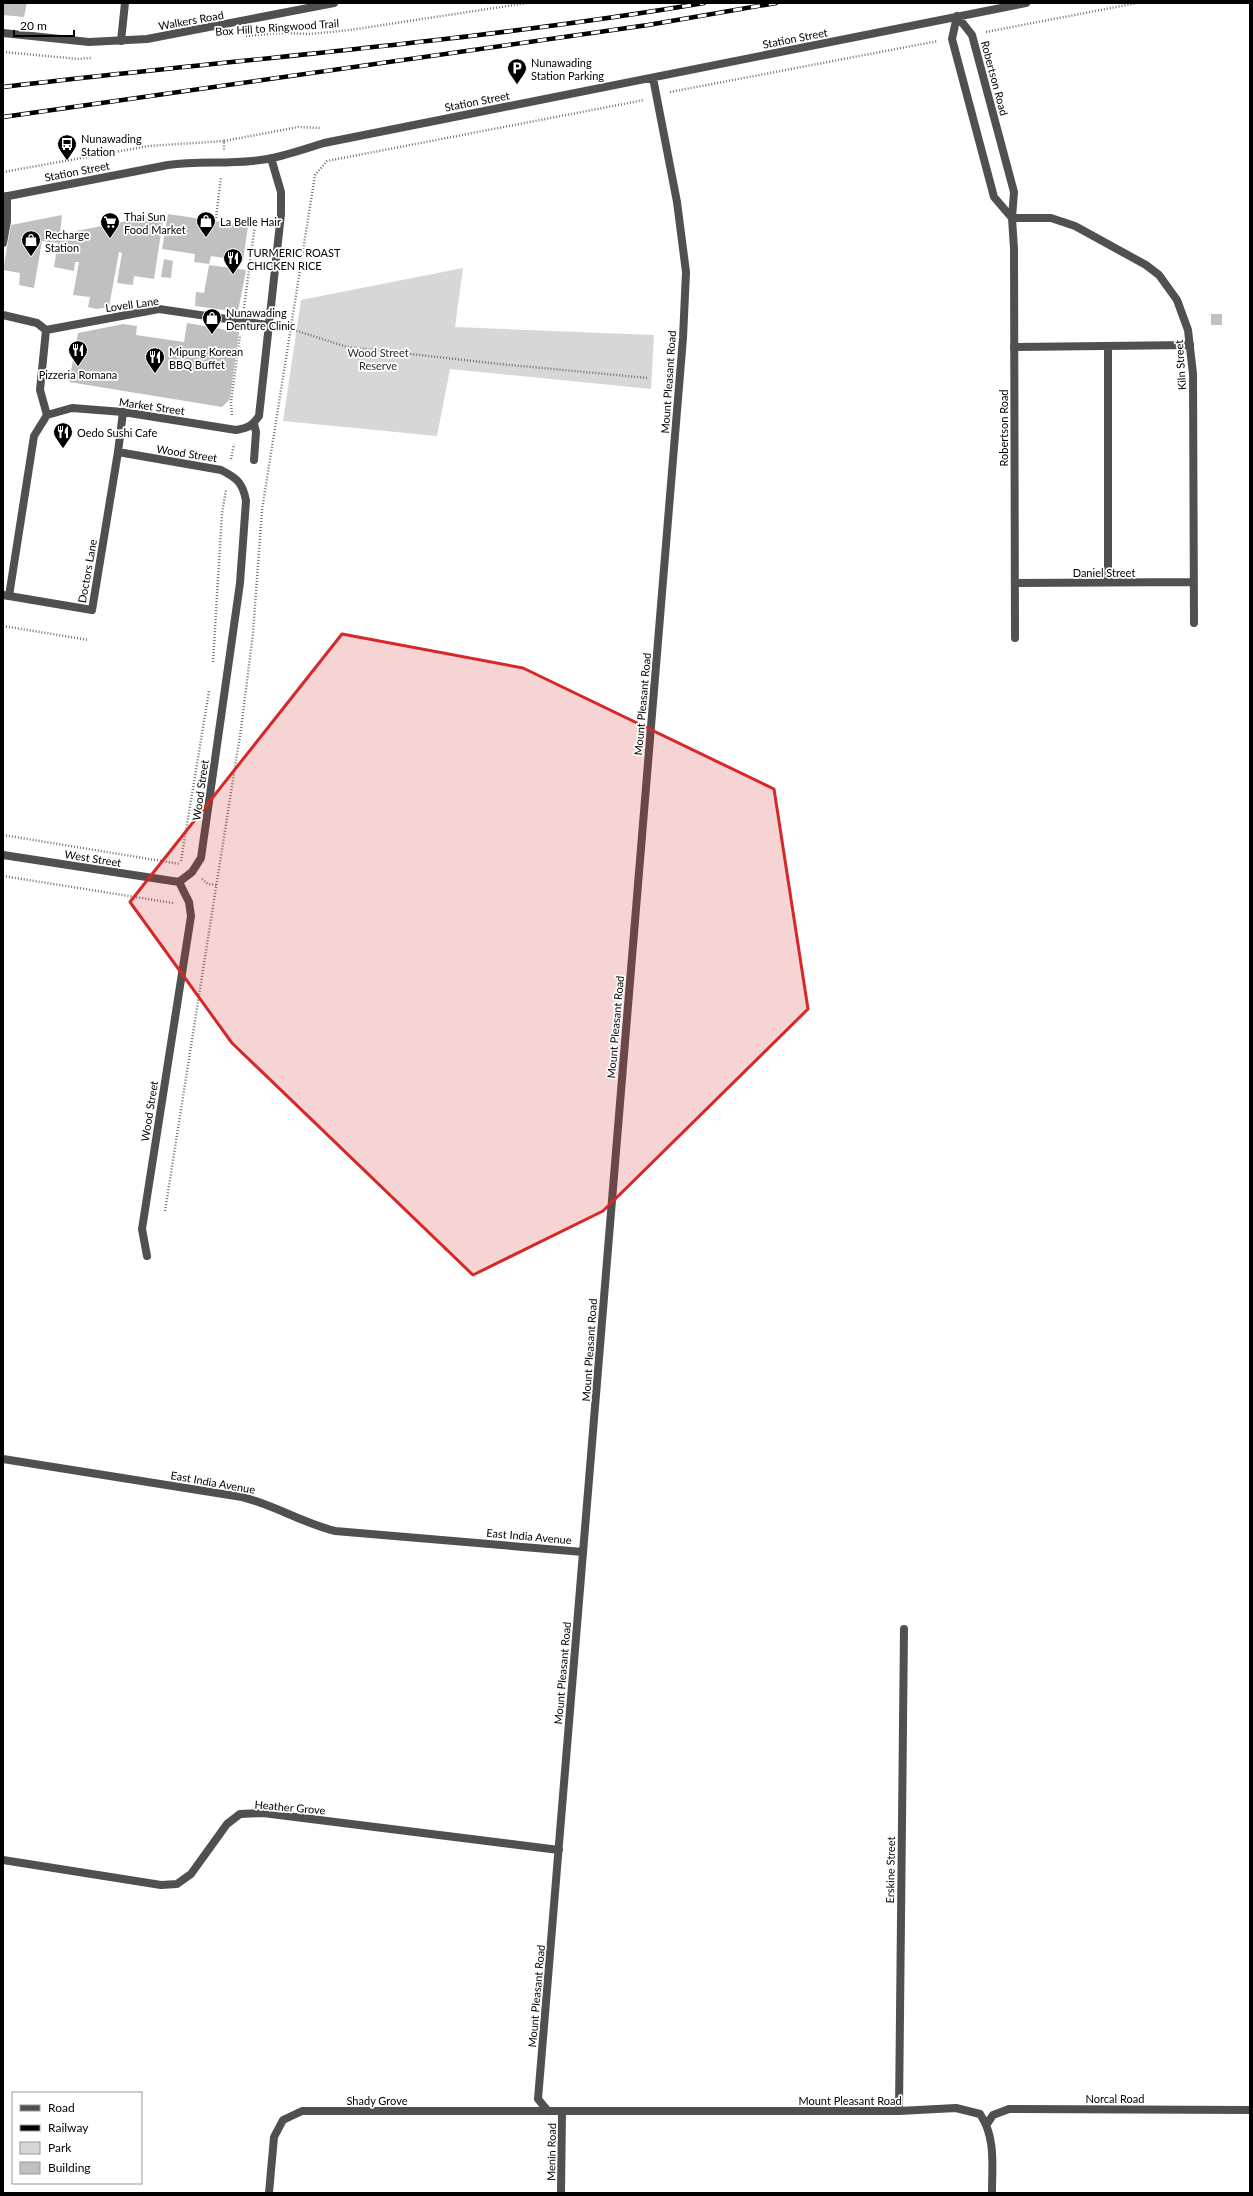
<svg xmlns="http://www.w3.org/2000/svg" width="1253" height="2196" viewBox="0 0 1253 2196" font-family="Lato,sans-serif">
  <rect width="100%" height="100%" fill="#fff"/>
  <path fill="#d7d7d7" d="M463 268 455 327 654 335 651 389 450 369 437 436 283 421 301 300Z"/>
  <path fill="#c0c0c0" d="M3 3H27L24 17 3 15Z
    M164 214 154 279 134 276 133 285 117 283 122 253 119 252 109 307 97 309 88 307 90 297 73 295 79 262H75L74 271 54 267 58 243 42 241 34 288 19 285 20 273 3 270 11 225 62 215 60 234Z
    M168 214 248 226 243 261 211 256 209 264 194 262 195 254 162 249Z
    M164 259 173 261 171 278 161 277Z
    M209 265 246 270 238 312 195 306 196 292 204 293Z
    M1211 314H1222V325H1211Z
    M187 323 239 332 230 399 222 407 69 382 78 333 123 324 137 326 136 335 184 342Z"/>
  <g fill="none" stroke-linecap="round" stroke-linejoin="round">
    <path stroke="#727272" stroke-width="2.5" stroke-dasharray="1 2" stroke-linecap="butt" d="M986 32 1137 3
      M246 36 281 33 310 34 350 30 527 3
      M3 52 79 59 91 58
      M670 92 938 41
      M224 141 298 127 320 128
      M3 172 149 146 224 141V150
      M216 218 221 177
      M244 308 255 224
      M282 326 347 347 500 364 648 378
      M232 415 231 402 240 335
      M231 459 234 444
      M3 626 89 640
      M213 662 222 513 226 490
      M3 835 180 864
      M181 861 209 691
      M3 876 173 903
      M202 879 208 884 217 885
      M165 1211 241 729 253 633 262 510 315 175 327 161 644 100"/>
    <path stroke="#505050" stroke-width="8" d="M121 41 125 3
      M3 243 7 221V196
      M3 315 37 323 46 330 159 309 268 325
      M46 330 40 390 47 415
      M1108 346V582
      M1014 347 1190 345
      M9 596 92 610 118 452"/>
    <path stroke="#505050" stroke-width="8" d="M957 16 972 35 1014 192 1012 218 1014 249 1015 638
      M957 16 952 39 994 197 1012 218
      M3 33 89 42 147 39 334 3
      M3 197 168 165C197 161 223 164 252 161 276 159 301 150 324 143L1026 3
      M1012 218H1051L1075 226 1146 265 1159 275 1177 300 1188 330 1193 374 1194 623
      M123 412 118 452 221 470C237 478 243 483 246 501L240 583 201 858 192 872 179 882 189 902 191 916 142 1229 147 1256
      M254 424 256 432 254 460
      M1015 583 1194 582
      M3 595 9 596 34 436 47 415 72 408 123 412 236 430C248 428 252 426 259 416L281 214V192L271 158
      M3 855 179 882
      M3 1459 242 1497C275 1505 302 1523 335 1531L583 1552
      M3 1860 161 1885 177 1884 191 1874 227 1824 240 1814 263 1813 559 1850
      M548 2111 538 2099 683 338 686 272 677 202 653 78
      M899 2111 904 1629
      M987 2124 993 2115 1009 2109 1250 2110
      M269 2193 274 2137 283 2120 302 2111H899L956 2108 980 2114C996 2137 992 2166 992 2193
      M561 2193 562 2111"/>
    <defs>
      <path id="rail" d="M3 87C237 59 472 42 704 3
        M3 117 648 25 776 3"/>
    </defs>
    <use href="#rail" stroke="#000" stroke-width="4.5"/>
    <use href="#rail" stroke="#fff" stroke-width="3" stroke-dasharray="9" stroke-linecap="butt"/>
  </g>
  <path fill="#d62828" fill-opacity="0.2" stroke="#d62828" stroke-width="3" stroke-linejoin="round" d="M342 634 523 668 774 789 808 1009 603 1211 473 1275 232 1043 130 902Z"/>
  <defs>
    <symbol id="parking-pin" viewBox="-11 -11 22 30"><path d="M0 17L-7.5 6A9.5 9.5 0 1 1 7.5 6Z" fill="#000" stroke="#fff"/><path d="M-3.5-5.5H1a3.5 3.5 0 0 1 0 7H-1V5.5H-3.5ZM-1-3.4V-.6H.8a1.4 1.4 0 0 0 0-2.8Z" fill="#fff"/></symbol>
    <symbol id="bus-pin" viewBox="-11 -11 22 30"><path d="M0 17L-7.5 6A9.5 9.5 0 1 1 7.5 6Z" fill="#000" stroke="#fff"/><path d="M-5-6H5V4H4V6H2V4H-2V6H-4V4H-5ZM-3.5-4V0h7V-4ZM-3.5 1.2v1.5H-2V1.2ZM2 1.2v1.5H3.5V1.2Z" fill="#fff"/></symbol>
    <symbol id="shop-pin" viewBox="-11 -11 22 30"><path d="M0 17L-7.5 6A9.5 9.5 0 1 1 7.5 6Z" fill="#000" stroke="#fff"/><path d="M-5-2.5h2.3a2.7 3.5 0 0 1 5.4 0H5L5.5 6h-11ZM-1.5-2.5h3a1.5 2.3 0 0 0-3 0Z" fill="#fff"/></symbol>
    <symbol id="supermarket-pin" viewBox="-11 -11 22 30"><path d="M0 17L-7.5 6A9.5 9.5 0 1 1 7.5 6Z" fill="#000" stroke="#fff"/><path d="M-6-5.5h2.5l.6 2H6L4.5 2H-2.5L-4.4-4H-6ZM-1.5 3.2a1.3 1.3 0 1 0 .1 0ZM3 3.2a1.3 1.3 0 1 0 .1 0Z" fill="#fff"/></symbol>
    <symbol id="restaurant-pin" viewBox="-11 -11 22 30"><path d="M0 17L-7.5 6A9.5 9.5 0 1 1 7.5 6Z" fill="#000" stroke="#fff"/><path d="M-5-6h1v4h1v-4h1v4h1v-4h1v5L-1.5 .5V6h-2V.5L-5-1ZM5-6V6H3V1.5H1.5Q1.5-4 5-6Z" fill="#fff"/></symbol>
  </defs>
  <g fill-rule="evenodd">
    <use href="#parking-pin" x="506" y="57" width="22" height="30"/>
    <use href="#bus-pin" x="56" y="133" width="22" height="30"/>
    <use href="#shop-pin" x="195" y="210" width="22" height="30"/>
    <use href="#supermarket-pin" x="99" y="211" width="22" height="30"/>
    <use href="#shop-pin" x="20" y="229" width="22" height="30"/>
    <use href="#restaurant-pin" x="222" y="247" width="22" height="30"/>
    <use href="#shop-pin" x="201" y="307" width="22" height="30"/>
    <use href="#restaurant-pin" x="67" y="339" width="22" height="30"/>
    <use href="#restaurant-pin" x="144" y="346" width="22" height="30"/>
    <use href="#restaurant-pin" x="52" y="421" width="22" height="30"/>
  </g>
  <g text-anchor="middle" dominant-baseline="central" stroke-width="3.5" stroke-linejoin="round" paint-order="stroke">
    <g font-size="11" fill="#000" stroke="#fff">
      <text transform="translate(191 20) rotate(-10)">Walkers Road</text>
      <text transform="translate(277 27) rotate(-4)">Box Hill to Ringwood Trail</text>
      <text transform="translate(795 38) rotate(-11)">Station Street</text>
      <text transform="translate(995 78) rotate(75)">Robertson Road</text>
      <text transform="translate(477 101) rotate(-11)">Station Street</text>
      <text transform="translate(77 171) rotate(-11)">Station Street</text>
      <text transform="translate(132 304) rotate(-8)">Lovell Lane</text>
      <text transform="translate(1180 365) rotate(-94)">Kiln Street</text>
      <text transform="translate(668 382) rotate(-86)">Mount Pleasant Road</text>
      <text transform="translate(152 406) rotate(8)">Market Street</text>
      <text transform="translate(1003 428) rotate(-90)">Robertson Road</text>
      <text transform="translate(187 453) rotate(9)">Wood Street</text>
      <text transform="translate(87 571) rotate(-80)">Doctors Lane</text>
      <text x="1104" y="572">Daniel Street</text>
      <text transform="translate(642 704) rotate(-85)">Mount Pleasant Road</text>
      <text transform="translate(200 790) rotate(-82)">Wood Street</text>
      <text transform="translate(93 858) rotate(9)">West Street</text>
      <text transform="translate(615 1027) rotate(-85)">Mount Pleasant Road</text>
      <text transform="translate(149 1111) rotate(-81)">Wood Street</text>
      <text transform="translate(589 1350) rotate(-86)">Mount Pleasant Road</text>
      <text transform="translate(213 1482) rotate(10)">East India Avenue</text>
      <text transform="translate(529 1536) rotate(5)">East India Avenue</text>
      <text transform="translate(562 1673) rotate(-85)">Mount Pleasant Road</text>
      <text transform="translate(290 1807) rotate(5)">Heather Grove</text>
      <text transform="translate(890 1870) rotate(-89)">Erskine Street</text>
      <text transform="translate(536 1996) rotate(-85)">Mount Pleasant Road</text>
      <text x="1115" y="2098">Norcal Road</text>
      <text x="377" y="2100">Shady Grove</text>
      <text x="850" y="2100">Mount Pleasant Road</text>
      <text transform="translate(551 2152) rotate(-89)">Menin Road</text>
    </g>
    <g font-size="11" fill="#000" stroke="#fff" text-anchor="start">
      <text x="531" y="62">Nunawading<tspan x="531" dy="13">Station Parking</tspan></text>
      <text x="81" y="138">Nunawading<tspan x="81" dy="13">Station</tspan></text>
      <text x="124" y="216">Thai Sun<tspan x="124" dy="13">Food Market</tspan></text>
      <text x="220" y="221">La Belle Hair</text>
      <text x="45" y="234">Recharge<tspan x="45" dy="13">Station</tspan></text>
      <text x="247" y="252">TURMERIC ROAST<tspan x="247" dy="13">CHICKEN RICE</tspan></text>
      <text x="226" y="312">Nunawading<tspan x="226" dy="13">Denture Clinic</tspan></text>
      <text x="169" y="351">Mipung Korean<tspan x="169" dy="13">BBQ Buffet</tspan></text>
      <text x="78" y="374" text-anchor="middle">Pizzeria Romana</text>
      <text x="77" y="432">Oedo Sushi Cafe</text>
    </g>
    <g font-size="11" fill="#2e2e2e" stroke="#fff">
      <text x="378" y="352">Wood Street<tspan x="378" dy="13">Reserve</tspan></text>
    </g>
  </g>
  <rect width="1253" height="2196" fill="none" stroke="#000000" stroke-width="8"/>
  <rect x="12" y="2092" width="130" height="92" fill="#ffffff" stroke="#999999"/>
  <rect x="20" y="2105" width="20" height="6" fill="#505050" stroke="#999999"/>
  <text x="48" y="2112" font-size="12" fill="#000000">Road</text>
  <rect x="20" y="2125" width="20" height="6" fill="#000000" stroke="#999999"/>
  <text x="48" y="2132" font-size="12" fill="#000000">Railway</text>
  <rect x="20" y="2142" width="20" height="12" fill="#d7d7d7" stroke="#999999"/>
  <text x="48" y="2152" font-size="12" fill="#000000">Park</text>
  <rect x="20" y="2162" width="20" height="12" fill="#c0c0c0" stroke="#999999"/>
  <text x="48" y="2172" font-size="12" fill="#000000">Building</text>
  <path d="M14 30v6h60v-6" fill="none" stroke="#000000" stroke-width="2"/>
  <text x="20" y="30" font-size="12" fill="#000000" stroke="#ffffff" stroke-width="3" paint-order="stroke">20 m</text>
</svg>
